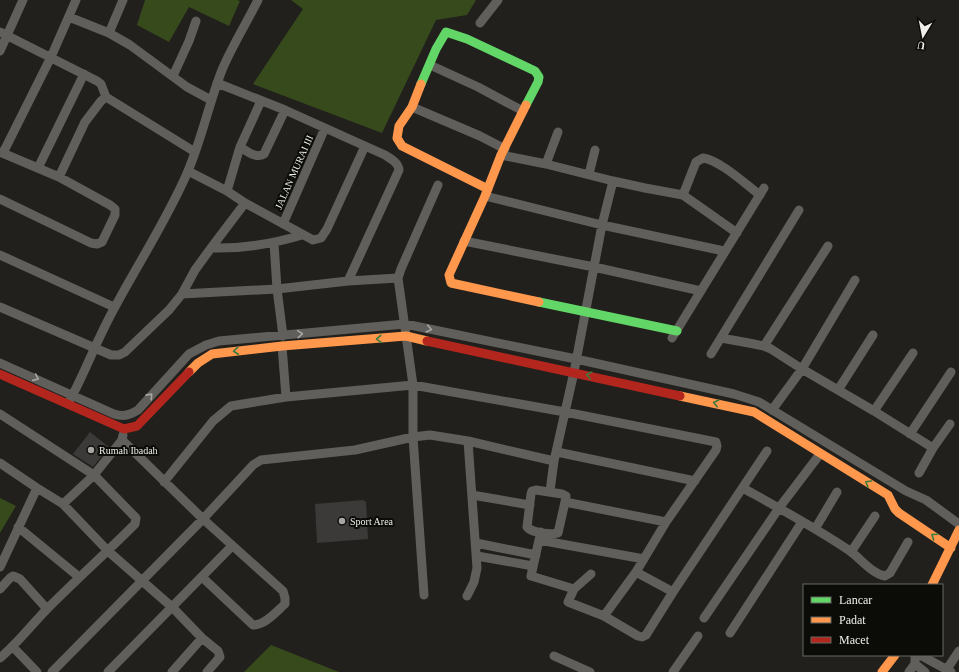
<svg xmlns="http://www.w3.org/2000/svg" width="959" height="672" viewBox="0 0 959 672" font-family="Georgia,serif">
  <rect width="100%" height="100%" fill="#21201d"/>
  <path fill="#374a1b" d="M145 0H237L240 1 229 26 189 7 169 42 137 25Z
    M291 0H476L467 15 436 20 382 133 253 84 303 9Z
    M0 498 16 506 0 533Z
    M271 645 339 672H244Z"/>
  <path fill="#3b3a39" d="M90 432 109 447 93 467 73 454Z
    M363 500 366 502 368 539 317 543 315 504Z"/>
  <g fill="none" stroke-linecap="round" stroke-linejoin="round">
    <path stroke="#605f5c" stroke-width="9" d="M69 17 109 33 130 45 187 87 211 100
      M480 23 498 0
      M0 32 97 81 101 84 106 97 195 152
      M109 33 123 0
      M0 51 23 0
      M430 65 478 87 523 111
      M173 76 189 41 196 21
      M217 83 285 110 385 155C391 159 398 162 399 170L348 281
      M412 107 480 136 505 149
      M240 147C247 151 256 159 264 154L285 110
      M0 152 59 177 110 205 115 209V215L102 242 97 244 91 243 0 199
      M3 153 51 57 76 0
      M501 155 546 164 613 181 602 225 574 372 554 461 550 491
      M546 164 558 132
      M38 168 84 74
      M188 171 227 191 245 203 313 240 321 238 327 229 365 146
      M589 174 595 150
      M59 177 85 122 101 101 106 97
      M613 181 645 188 683 195 737 233
      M227 191 240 147 261 101
      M683 195 696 162 703 158C721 161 744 183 760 195
      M485 196 602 225 724 251
      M283 224 325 128
      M464 241 594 267 701 291
      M274 243 277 289 283 336
      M211 248 245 203
      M0 255 114 307
      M182 294 195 270 211 248C242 249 272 244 302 235
      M0 307 111 355H119L125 352 169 310 182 294 277 289 348 281 398 278
      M672 338 764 188
      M721 338 749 343 764 346 771 349 802 369 874 411 933 448 919 473
      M282 346 286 397
      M764 346 828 246
      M711 354 799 210
      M0 363 114 414C124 417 130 415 138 410L189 354 206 345 219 341 405 324 576 359 734 394 759 402 906 491 926 500 959 524
      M838 390 873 335
      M70 400C86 370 98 337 115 307 139 262 168 218 188 171 202 138 209 103 222 70 232 46 246 24 258 0
      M772 410 802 369 855 280
      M874 411 913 353
      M0 414 94 475 136 518 135 524C107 552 77 579 49 607 32 624 18 643 0 658
      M910 434 951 372
      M122 440 203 519 283 591 285 598V604C276 612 265 625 253 625L202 577
      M933 448 950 424
      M557 452 695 481
      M0 463 37 488 63 504 108 551 173 608 202 638 218 651 220 657 207 672
      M164 482 213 421 231 406 286 397 413 385 565 412 716 442 717 446 716 450 666 522 636 572 604 616
      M743 488C779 508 816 528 850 551 861 559 871 573 885 576L890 573 908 542
      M536 490 562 494 566 496 565 502 558 533C551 535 532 533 527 527L531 494 532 491Z
      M472 495 530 505
      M565 502 666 522
      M63 504 94 475 122 440 123 435
      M18 527 79 577
      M815 529 837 492
      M541 532 539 540 644 559
      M539 540 531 576 574 589
      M476 543 536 555
      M851 552 875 516
      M477 556 533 566
      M0 567 37 488
      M591 574 574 589 568 602 604 616 638 636 642 637 646 635 673 592 636 572
      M0 589 10 578 13 576 20 579 47 609
      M673 592 767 451
      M424 595 413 437V385L398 278 401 269 438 185
      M467 596 474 582 477 568 468 441
      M704 618 779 508 820 454
      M730 633 802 522
      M13 647 37 672
      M554 656 590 672
      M915 664 925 672
      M947 669 959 651
      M52 672 202 520 253 465 261 460 355 450 413 437 430 435 468 441 554 461
      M108 672 232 546
      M172 672 202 638
      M673 672 698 636
      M909 672 915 664V656H922L951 672"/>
    <path stroke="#63d668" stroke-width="9" d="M421 84 436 49 446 32 467 39 535 71 539 77 538 82 526 105
      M539 302 677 331"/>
    <path stroke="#ff974d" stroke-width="9" d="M421 84 412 107 399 126 397 138 402 146 488 189
      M526 105 501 155 485 196 449 275 451 283 539 302
      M189 372 198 363 212 354 282 346 406 336 427 341
      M680 396 754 412 888 495 895 509 899 513 951 548
      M932 585 959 530
      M882 672 895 655"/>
    <path stroke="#b3261e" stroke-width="9" d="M427 341 680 396
      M0 374 124 429 137 426 189 372"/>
  </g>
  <defs><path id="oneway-chevron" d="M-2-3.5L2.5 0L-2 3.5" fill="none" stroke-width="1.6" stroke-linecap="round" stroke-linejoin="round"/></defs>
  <g stroke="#a8a6a3">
    <use href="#oneway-chevron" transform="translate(429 329) rotate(11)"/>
    <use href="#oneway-chevron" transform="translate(300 334) rotate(-5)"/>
    <use href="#oneway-chevron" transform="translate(36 378) rotate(24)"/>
    <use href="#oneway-chevron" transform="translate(150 396) rotate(-48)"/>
  </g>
  <g stroke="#3b7b3d">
    <use href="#oneway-chevron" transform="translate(379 339) rotate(176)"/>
    <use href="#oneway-chevron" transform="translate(236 351) rotate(174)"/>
    <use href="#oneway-chevron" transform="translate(589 375) rotate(-167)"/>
    <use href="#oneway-chevron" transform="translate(716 403) rotate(-167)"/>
    <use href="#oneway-chevron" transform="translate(868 483) rotate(-149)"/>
    <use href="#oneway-chevron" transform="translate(934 536) rotate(-145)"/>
  </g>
  <g fill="#a7a6a2" stroke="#0b0b08" stroke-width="1.5">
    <circle cx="91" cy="450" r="4"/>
    <circle cx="342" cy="521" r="4"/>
  </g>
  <g text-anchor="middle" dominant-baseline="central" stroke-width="4" stroke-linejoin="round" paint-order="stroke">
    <g font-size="10" fill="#efeeea" stroke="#0b0b08">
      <text transform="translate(294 172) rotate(-66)">JALAN MURAI III</text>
    </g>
    <g font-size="10" fill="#efeeea" stroke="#0b0b08" text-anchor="start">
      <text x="99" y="450">Rumah Ibadah</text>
      <text x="350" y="521">Sport Area</text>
    </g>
  </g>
  <rect x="803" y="584" width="140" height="72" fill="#0b0b08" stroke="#666662"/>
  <rect x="811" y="597" width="20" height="6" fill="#63d668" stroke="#666662"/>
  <text x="839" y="604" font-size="12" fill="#efeeea">Lancar</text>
  <rect x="811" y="617" width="20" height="6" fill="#ff974d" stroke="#666662"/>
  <text x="839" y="624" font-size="12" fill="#efeeea">Padat</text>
  <rect x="811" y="637" width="20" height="6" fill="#b3261e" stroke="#666662"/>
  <text x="839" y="644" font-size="12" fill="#efeeea">Macet</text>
  <g transform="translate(923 36) rotate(190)" stroke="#0b0b08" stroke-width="3" paint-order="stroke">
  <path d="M0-3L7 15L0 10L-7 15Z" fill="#efeeea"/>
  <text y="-6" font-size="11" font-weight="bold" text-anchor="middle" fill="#efeeea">U</text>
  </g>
</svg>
